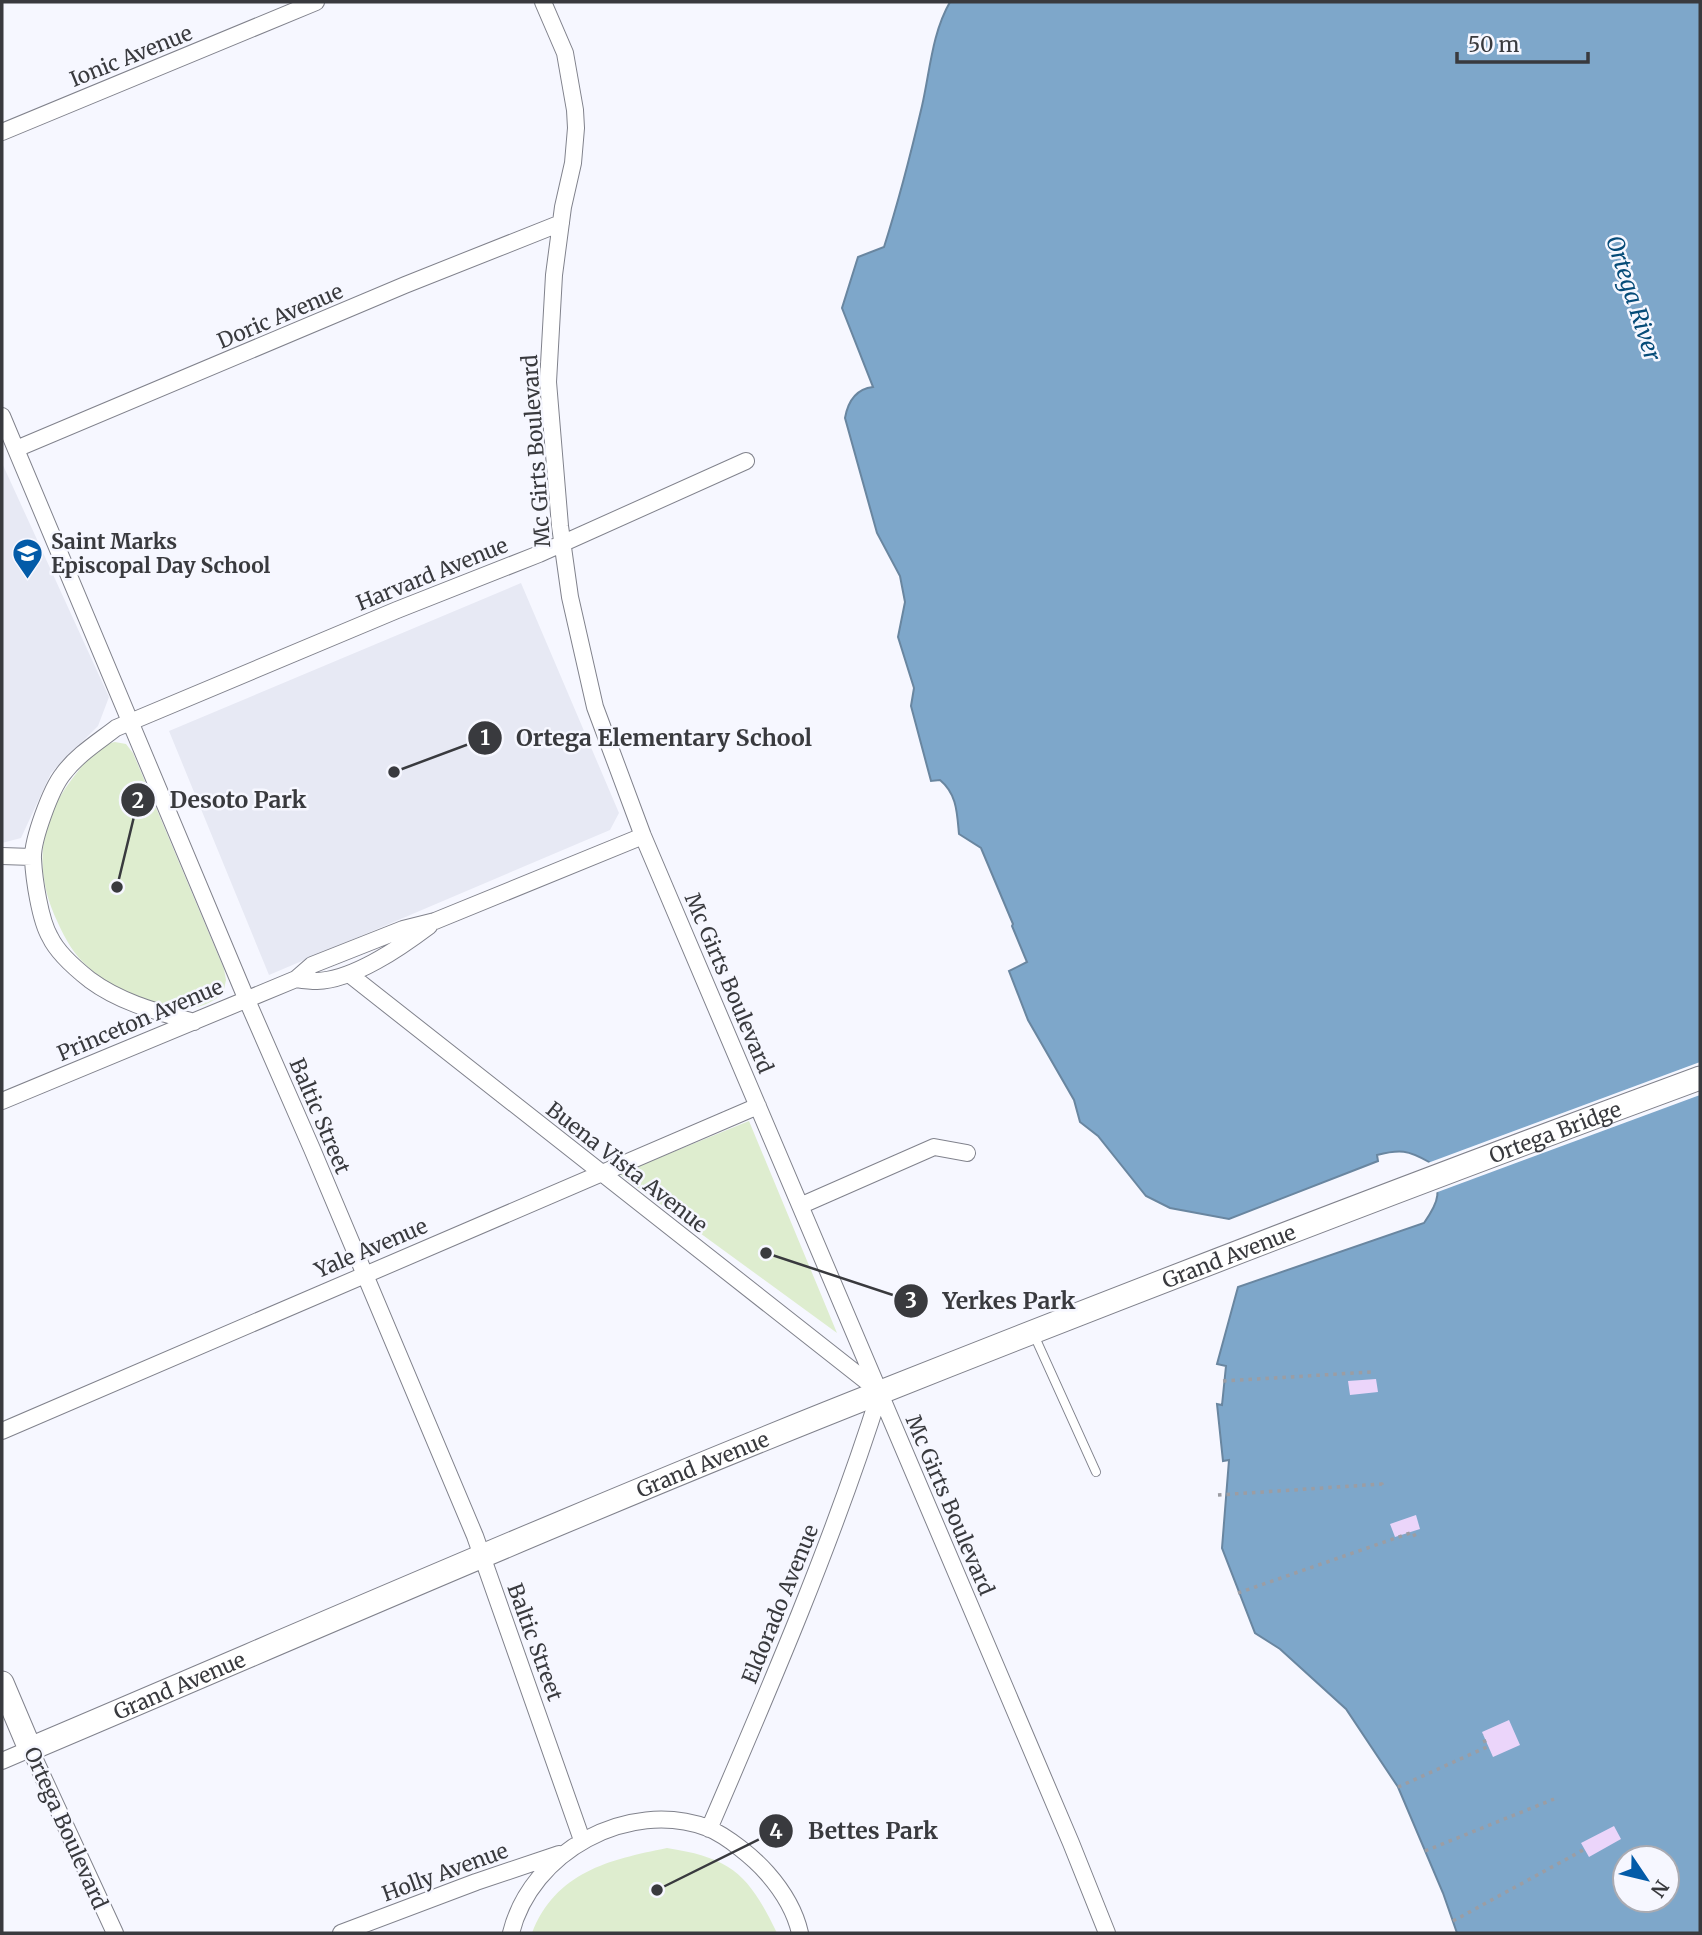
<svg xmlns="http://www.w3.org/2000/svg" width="1702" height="1935" viewBox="0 0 1702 1935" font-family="Merriweather,serif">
  <rect width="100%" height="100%" fill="#f6f7ff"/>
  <path fill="#e7e9f4" d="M2 463 109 697 98 726 51 773 21 838 2 843Z
    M521 583 619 813 610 830 269 975 169 731Z"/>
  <path fill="#deedcf" d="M115 742 126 744 133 753 224 969 226 980 223 994C196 1015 173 1010 143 998 123 991 104 982 88 967 75 956 65 939 58 923 34 873 37 824 72 779 83 765 97 744 115 742Z
    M749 1121 837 1333 619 1174Z
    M667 1848C732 1858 749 1875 777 1933H532C556 1872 608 1860 667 1848Z"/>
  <path fill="#7ea7ca" stroke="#6986a0" stroke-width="2" fill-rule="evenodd" d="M950 2H1700V1933H1457L1443 1893 1398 1787 1346 1709 1280 1649 1255 1633 1222 1548 1229 1460 1223 1461 1217 1404 1222 1405 1226 1366 1217 1364 1238 1287 1424 1223C1443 1196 1439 1192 1429 1162 1408 1150 1400 1149 1377 1155L1378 1161 1229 1219 1170 1208 1146 1196 1098 1136 1080 1122 1074 1100 1028 1020 1009 971 1027 962 1012 926 1013 924 981 848 959 834C957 813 957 794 940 780L931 781 911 706 914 688 898 637 905 602 900 576 877 533 845 418C848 401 856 389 873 387L842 308 858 257 884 247C899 200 911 153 922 106 930 71 932 33 950 2ZM1625 1858H1667V1900H1625Z"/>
  <path fill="#f6f7ff" d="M1700 1062V1095L1435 1193 1425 1164Z"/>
  <path fill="#ebd5fa" d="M1376 1379 1378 1392 1350 1395 1348 1381Z
    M1416 1515 1420 1529 1395 1537 1390 1524Z
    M1509 1720 1520 1745 1493 1757 1482 1732Z
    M1614 1826 1621 1839 1589 1857 1581 1843Z"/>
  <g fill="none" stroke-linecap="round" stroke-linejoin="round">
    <defs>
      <path id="service" d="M1034 1335 1096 1472"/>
      <path id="minor" d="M543 2 565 53 575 110 576 128 573 163 563 207 554 275 548 382 560 526 570 597 595 707 643 836 1071 1843 1107 1933
        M2 132 316 2
        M2 416 246 998 312 1149 475 1536 582 1840
        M16 449 405 285 561 223
        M2 856 32 857
        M349 974 880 1392C833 1541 771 1685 709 1829
        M296 979C303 980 310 981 317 981 354 980 401 947 429 926
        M194 1022C158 1012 121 1003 90 980 76 969 58 954 50 937 40 920 34 879 33 859 32 840 51 789 63 774 77 755 98 742 116 728L397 610 539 554 746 461
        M2 1101 296 979 312 965 403 929 435 921 643 836
        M802 1205 934 1147 967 1153
        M2 1431 758 1106
        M2 1761 30 1749 115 1933
        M341 1933 476 1882 559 1854
        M511 1933C531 1852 628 1798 708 1828 727 1836 754 1858 767 1873 782 1890 795 1911 800 1933"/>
      <g id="secondary">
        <path id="s1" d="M2 1683 30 1749C313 1629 595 1505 881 1392 1153 1284 1426 1179 1700 1078"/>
      </g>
    </defs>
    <use href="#service" stroke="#80828c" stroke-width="10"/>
    <use href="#minor" stroke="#80828c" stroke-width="18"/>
    <use href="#secondary" stroke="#80828c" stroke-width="25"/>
    <path stroke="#9c9da3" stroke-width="3.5" stroke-dasharray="3.5 5" stroke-linecap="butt" d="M1223 1381 1372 1372
      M1218 1495 1382 1484V1489
      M1238 1593 1413 1532 1417 1541
      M1398 1787 1487 1747 1482 1735
      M1425 1851 1554 1799
      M1453 1921 1585 1849"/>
    <use href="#service" stroke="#fff" stroke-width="8"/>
    <use href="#minor" stroke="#fff" stroke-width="16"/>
    <use href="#secondary" stroke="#fff" stroke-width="23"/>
  </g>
  <defs>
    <symbol id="school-pin" viewBox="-11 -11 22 30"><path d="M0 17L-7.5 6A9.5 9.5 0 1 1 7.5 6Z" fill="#035ba8" stroke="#f6f7ff"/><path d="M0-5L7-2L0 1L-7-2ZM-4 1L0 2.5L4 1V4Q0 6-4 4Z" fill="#fff"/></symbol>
  </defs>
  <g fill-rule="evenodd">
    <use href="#school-pin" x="10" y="536" width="35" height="47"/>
  </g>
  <g text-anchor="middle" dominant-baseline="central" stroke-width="5" stroke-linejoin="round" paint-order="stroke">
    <g font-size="21" fill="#393a3e" stroke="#f6f7ff">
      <text transform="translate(131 56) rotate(-22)">Ionic Avenue</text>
      <text transform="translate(280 316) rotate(-23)">Doric Avenue</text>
      <text transform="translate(536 451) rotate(-94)">Mc Girts Boulevard</text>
      <text transform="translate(432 574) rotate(-22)">Harvard Avenue</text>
      <text transform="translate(729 983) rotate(67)">Mc Girts Boulevard</text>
      <text transform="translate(140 1020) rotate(-23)">Princeton Avenue</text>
      <text transform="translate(320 1116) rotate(67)">Baltic Street</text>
      <text stroke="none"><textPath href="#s1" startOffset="1717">Ortega Bridge</textPath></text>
      <text transform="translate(627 1167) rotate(38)">Buena Vista Avenue</text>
      <text transform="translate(371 1248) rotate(-23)">Yale Avenue</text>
      <text stroke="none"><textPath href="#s1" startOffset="1368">Grand Avenue</textPath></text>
      <text stroke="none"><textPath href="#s1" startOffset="802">Grand Avenue</textPath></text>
      <text transform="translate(950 1505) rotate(67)">Mc Girts Boulevard</text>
      <text transform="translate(780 1604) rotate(-68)">Eldorado Avenue</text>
      <text transform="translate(535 1642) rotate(70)">Baltic Street</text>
      <text stroke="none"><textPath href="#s1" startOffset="234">Grand Avenue</textPath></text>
      <text transform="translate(66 1828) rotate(66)">Ortega Boulevard</text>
      <text transform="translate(445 1872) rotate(-20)">Holly Avenue</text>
    </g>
    <g font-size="21" font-weight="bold" fill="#393a3e" stroke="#f6f7ff" text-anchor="start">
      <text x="51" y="541">Saint Marks<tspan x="51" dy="24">Episcopal Day School</tspan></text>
    </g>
    <g font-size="23" font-style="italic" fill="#054b78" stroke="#f6f7ff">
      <text transform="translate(1634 298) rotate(72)">Ortega River</text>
    </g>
  </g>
  <path fill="none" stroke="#393a3e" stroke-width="2.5" d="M394 772L485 738M117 887L138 800M766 1253L911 1301M657 1890L776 1831"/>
  <g fill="#393a3e" stroke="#f6f7ff" stroke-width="2.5">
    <circle cx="394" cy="772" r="7"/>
    <circle cx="117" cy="887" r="7"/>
    <circle cx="766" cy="1253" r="7"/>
    <circle cx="657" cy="1890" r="7"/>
    <circle cx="485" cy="738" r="18"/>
    <circle cx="138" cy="800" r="18"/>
    <circle cx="911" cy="1301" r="18"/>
    <circle cx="776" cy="1831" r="18"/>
  </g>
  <g font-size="21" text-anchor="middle" font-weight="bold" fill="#fff">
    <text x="485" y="745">1</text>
    <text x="138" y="808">2</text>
    <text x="911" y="1308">3</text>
    <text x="776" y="1839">4</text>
  </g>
  <g font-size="23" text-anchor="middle" font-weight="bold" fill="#393a3e" stroke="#f6f7ff" stroke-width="5" stroke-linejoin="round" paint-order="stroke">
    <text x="664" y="746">Ortega Elementary School</text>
    <text x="238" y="808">Desoto Park</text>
    <text x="1009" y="1309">Yerkes Park</text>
    <text x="873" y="1839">Bettes Park</text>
  </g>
  <rect width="1702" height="1935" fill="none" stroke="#393a3e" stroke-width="7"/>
  <g transform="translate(1646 1879) rotate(125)"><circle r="33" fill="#f6f7ff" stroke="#aaabb2" stroke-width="2"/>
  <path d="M0-5L12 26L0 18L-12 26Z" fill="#035ba8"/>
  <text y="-10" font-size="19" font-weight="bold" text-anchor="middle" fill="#393a3e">N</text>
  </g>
  <path d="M1457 52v10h131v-10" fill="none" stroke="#393a3e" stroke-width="3.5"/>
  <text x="1468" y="52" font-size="21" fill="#393a3e" stroke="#f6f7ff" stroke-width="5" paint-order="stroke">50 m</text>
</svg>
